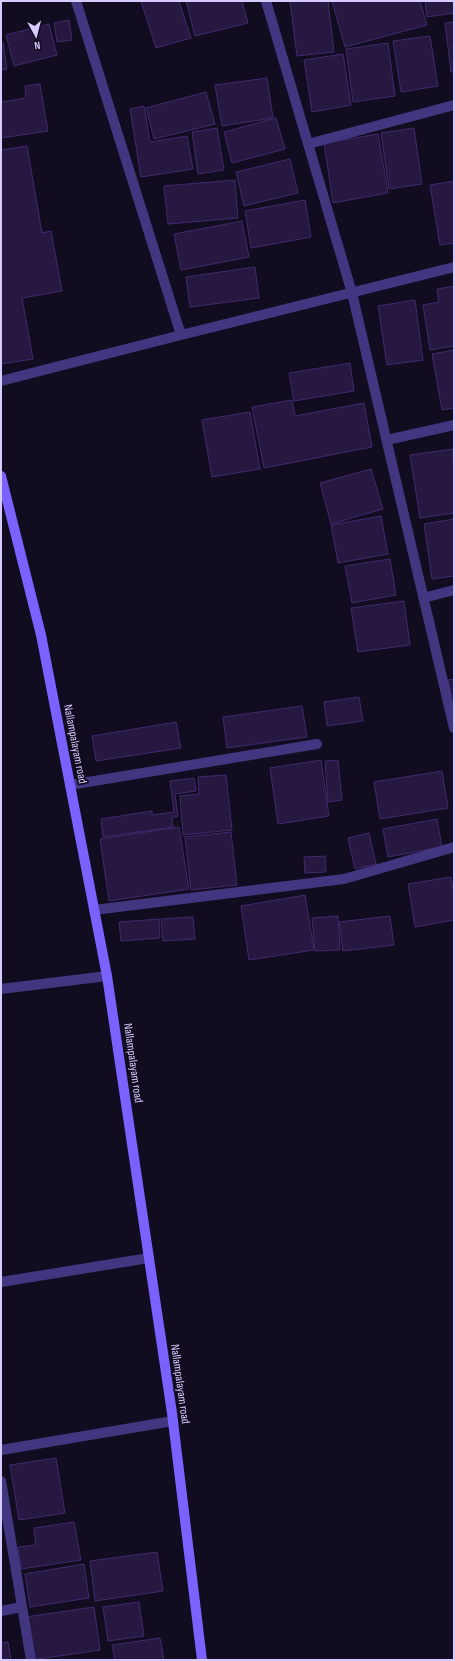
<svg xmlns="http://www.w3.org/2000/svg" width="455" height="1661" viewBox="0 0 455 1661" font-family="'Sofia Sans Condensed',sans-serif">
  <rect width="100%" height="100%" fill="#120c20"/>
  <path fill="#261841" stroke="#402a6e" d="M141 1H179L191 38 156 48Z
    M186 1H242L248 23 195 36Z
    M290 1H328L334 52 297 56Z
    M332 1H420L427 25 345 47Z
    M425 1H454V13L427 17Z
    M69 20 72 40 57 42 54 23Z
    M454 22V72H451L445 23Z
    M49 24 57 55 14 66 6 35Z
    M430 36 438 86 401 92 393 41Z
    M3 43 7 69 1 70V44Z
    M388 43 395 96 353 102 346 49Z
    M343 54 351 105 312 112 304 60Z
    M267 78 273 118 222 126 215 85Z
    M40 84 48 131 1 138V102L26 98 25 86Z
    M206 92 215 124 154 139 146 108Z
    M144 106 150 142 187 136 193 169 141 177 130 109Z
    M276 118 285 149 232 163 224 132Z
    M217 128 224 170 198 174 192 132Z
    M414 128 422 184 389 189 381 133Z
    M378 134 388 193 333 203 324 143Z
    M27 146 42 233 51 231 62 291 22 298 33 359 1 364V150Z
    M290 159 298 193 244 206 236 172Z
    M235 180 238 218 168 224 164 186Z
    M454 181V243L440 245 430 185Z
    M305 200 311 237 251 248 245 211Z
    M242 221 249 257 181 270 174 234Z
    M255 267 259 298 190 307 186 277Z
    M454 286V346L430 350 423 305 439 302 437 289Z
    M415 300 423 360 387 365 378 306Z
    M454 350V408L442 410 432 354Z
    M350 363 354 391 294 401 289 373Z
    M292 400 295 416 364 403 372 447 264 468 252 407Z
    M250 412 260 469 212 477 202 420Z
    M453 449 454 513 420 518 410 455Z
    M371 469 383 509 331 524 320 483Z
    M381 516 388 554 338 563 331 525Z
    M454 519V576L432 579 424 524Z
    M390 559 396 595 352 603 345 566Z
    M404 601 410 645 358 652 351 608Z
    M454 679V713L448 680Z
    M359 697 363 721 327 726 324 702Z
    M302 706 307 737 227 748 223 717Z
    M176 722 181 748 96 761 92 736Z
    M321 760 329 816 278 824 270 768Z
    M338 760 342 800 328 802 325 761Z
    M442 771 448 808 380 819 374 782Z
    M226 775 232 830 183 835 180 796 199 794 198 777Z
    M194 778 196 791 175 794 178 816 172 818 173 827 103 837 101 819 152 811V815L174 812 170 781Z
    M437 819 442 847 388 857 383 829Z
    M179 827 189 889 109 901 100 839Z
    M231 832 237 885 191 890 185 837Z
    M369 833 376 864 355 869 348 838Z
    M325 856 326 872 305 873 304 857Z
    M451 877 454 896V920L415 927 408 884Z
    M305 895 314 950 249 960 241 906Z
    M338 916 340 950 315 951 312 918Z
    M390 916 394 945 343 951 339 922Z
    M193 917 195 939 163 941 161 919Z
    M159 919 160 938 121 941 119 922Z
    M56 1458 65 1513 19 1520 10 1465Z
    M74 1522 81 1560 21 1569 18 1547 36 1545 34 1528Z
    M157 1552 163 1591 95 1601 90 1561Z
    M84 1564 89 1598 30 1607 25 1574Z
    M139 1602 144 1636 108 1641 103 1607Z
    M94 1607 100 1650 32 1660 25 1617Z
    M160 1638 164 1660H115L112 1645Z
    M8 1642 11 1660H1V1643Z"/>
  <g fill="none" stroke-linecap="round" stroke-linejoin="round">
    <path stroke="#423680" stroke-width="10" d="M76 1 181 335 454 267
      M266 1 352 293 454 728
      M308 144 454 105
      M1 381 181 335
      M387 440 454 425
      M423 598 454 590
      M70 785 317 744
      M94 910 344 879 454 847
      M1 989 107 976
      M1 1282 149 1258
      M1 1450 173 1421
      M1 1481 31 1660
      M1 1611 22 1607"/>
    <path stroke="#7a62ff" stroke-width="10" d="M1 476 41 635 107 976 172 1413 202 1660"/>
  </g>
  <g text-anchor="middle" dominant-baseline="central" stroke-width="3.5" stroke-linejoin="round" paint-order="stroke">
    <g font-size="12" fill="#d8cbff" stroke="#120c20">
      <text transform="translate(75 744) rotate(79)">Nallampalayam road</text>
      <text transform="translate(133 1063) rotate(82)">Nallampalayam road</text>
      <text transform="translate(180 1384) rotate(82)">Nallampalayam road</text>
    </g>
  </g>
  <rect width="455" height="1661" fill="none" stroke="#d8cbff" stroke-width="4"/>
  <g transform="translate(36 36) rotate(173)" stroke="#120c20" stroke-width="3" paint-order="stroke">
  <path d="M0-3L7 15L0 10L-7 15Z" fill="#d8cbff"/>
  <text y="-6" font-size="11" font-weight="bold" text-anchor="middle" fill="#d8cbff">N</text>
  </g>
</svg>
